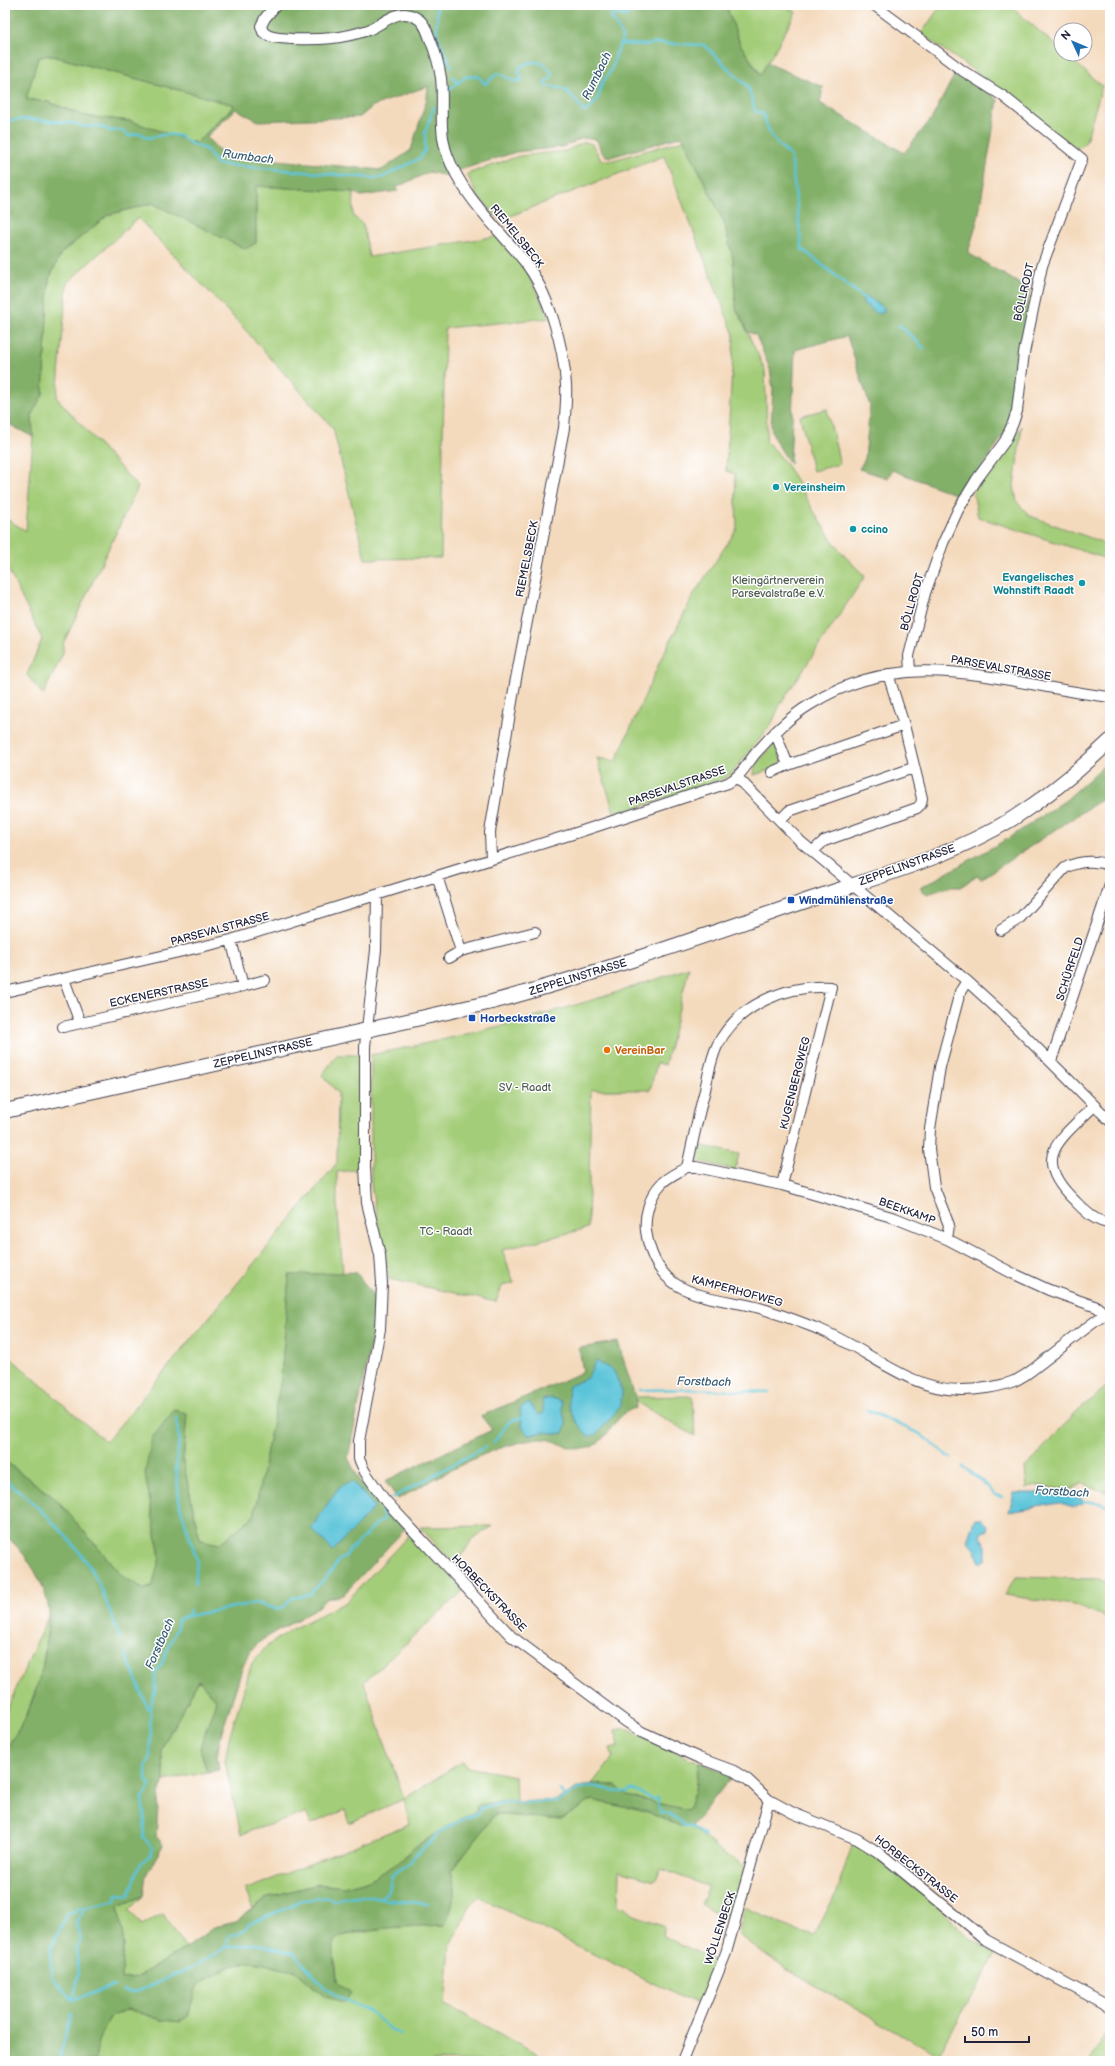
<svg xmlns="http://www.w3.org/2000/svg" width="1115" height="2066" viewBox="0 0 1115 2066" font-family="'Balsamiq Sans',sans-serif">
  <rect width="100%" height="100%" fill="#fff"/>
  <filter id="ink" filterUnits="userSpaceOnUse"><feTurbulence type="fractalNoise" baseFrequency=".025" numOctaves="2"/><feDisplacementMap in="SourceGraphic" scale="8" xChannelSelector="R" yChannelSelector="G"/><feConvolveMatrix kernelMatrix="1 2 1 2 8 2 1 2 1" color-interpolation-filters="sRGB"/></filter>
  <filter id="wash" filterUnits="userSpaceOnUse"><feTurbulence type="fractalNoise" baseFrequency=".012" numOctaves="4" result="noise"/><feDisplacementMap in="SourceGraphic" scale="16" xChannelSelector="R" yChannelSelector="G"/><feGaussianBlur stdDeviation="0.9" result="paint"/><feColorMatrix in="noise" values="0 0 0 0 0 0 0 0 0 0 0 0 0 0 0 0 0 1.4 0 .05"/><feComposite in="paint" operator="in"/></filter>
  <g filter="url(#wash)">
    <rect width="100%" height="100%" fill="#f4dabd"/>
    <path fill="#a4cd79" stroke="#63785a" d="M726 5H782L796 12 761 75 740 44Z
      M941 5H1009L1061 50V54H1065L1102 86 1086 141 1082 146 1076 148 978 77 979 74 921 34Z
      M49 55 234 105 196 143 130 121 85 116 48 102 26 99 38 58Z
      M684 140 724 222 733 259 736 308 765 370 767 432 766 441C794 467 808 506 830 537 840 552 852 564 865 576L780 705 771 725 731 774 726 778 615 815 597 758 616 761 661 659 694 594 737 529 735 474 726 471 734 335 664 156 500 220 477 195 467 174 519 156 565 151 585 142 592 144 601 160 610 161Z
      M256 186 354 192 353 216 363 224 369 257 498 236 522 262 550 318 445 328 441 558 365 559 333 428 240 324 138 218 67 283 57 398 138 487 63 644V653L43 695 27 675 42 639 5 563V518L26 531 33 437 32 414 43 394 49 279 61 253 108 215 152 203 245 249 256 243Z
      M827 409 840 464 813 471 800 416Z
      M1022 426 1014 486 1017 502 1030 516 1110 545V560L978 517 973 492 1003 450 1010 447Z
      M774 744 776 745 782 762 779 767 754 775 755 766Z
      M689 968 665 1065 657 1063 650 1090H591L588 1228 502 1250 514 1283 502 1286 496 1302 389 1279 371 1186V1055C404 1048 438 1041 471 1033 545 1016 617 993 689 968Z
      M337 1055H360L362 1169 337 1172V1202L343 1273 289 1275 281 1380 254 1516 219 1544 200 1540 183 1462 187 1413 145 1473 160 1557 153 1586 145 1589 123 1577 57 1500 5 1461V1353L106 1442 337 1163 338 1093 322 1075Z
      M698 1145 739 1154 735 1170 694 1160Z
      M1110 1384V1494L1082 1483 1071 1490 1038 1486 1027 1488 1025 1468 1077 1411Z
      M693 1396 695 1436 638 1403 635 1397Z
      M493 1526 472 1539 456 1566 420 1527Z
      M410 1534 464 1590 364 1682 404 1799 463 1761 467 1767 515 1776 516 1802 510 1800 464 1817 415 1847 399 1863 367 1881 344 1887 318 1884 268 1897 253 1908 245 1890 409 1824 404 1799 349 1823 345 1810 311 1824 306 1813 241 1834 225 1762 229 1738 252 1663 267 1646 294 1628 346 1602Z
      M1015 1577 1099 1579 1110 1585V1618L1073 1605 1005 1595Z
      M49 1614 42 1673 24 1721 5 1750V1714Z
      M199 1680 216 1701 200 1748 207 1772 164 1781 161 1749Z
      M625 1728 676 1753 699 1762 695 1789 688 1810 627 1796 616 1785 592 1784 613 1757 610 1748 619 1746 615 1730Z
      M592 1800 647 1812 680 1826 691 1827 726 1855 745 1866 731 1921 719 1916 701 1904 709 1887 661 1869 655 1881 619 1871 618 1906 625 1908 632 1914 664 1926 662 1935 717 1962 699 2006 479 1897 470 1906 450 1947 445 2005 552 2061H95L98 2041 110 2017 127 2009 162 2020 188 2016 197 1986C216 1974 234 1959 259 1963 273 1965 278 1970 295 1970L325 1997 337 1981 336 1966 331 1949 335 1940 341 1936 383 1928 444 1925C453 1907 457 1891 451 1871L495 1814 561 1820Z
      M853 1843 889 1867 945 1913 968 1937 996 1954 938 2055 784 1968 738 1934 745 1907 799 1932 814 1936 835 1895Z
      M143 1896 129 1910 142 1925 163 1914 186 1948 137 1977 121 1979 124 1945 118 1906Z
      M1110 2026V2061H1090Z"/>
    <path fill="#83b069" stroke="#526952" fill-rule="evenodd" d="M5 5H726L740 44 760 75 767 63 823 87 820 103 904 153 932 118 957 70 998 100 978 218 968 253 1030 290 1013 413 1009 426 963 497 892 470 888 478 859 469 865 459 870 406 847 336 795 350 790 464 775 440 771 428 773 389 770 369 756 335 748 332 736 308 733 259 724 222 682 136 611 157C601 156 600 149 597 140L583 138 563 147 516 152 460 170 448 176 429 172 397 187 398 191 361 196 354 192 256 186V243L245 249 152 203 108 215 61 253 49 279 43 394 32 414 33 437 5 422ZM49 55 234 105V106L196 143 130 121 85 116 48 102 26 99 38 58ZM428 86 427 98 411 150 382 170 224 155 206 137 236 109 258 121 360 117 373 106Z
      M1110 760V794L981 879 977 875 961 887H950L927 894 920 888 1009 838 1066 800Z
      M356 1272 376 1300 373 1332 348 1458 361 1483 383 1503 405 1529 343 1595 326 1599 315 1609 262 1640 251 1650 243 1666 220 1738 217 1757 219 1770 207 1772 200 1748 216 1701 199 1680 161 1749 164 1781 159 1794 156 1836 163 1845 146 1875 143 1896 118 1906 124 1945 121 1979 137 1977 186 1948 214 1927 236 1922 268 1897 318 1884 344 1887 367 1881 398 1863 415 1847 439 1831 478 1810V1805L510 1800 516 1802 557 1800 577 1788 592 1784 616 1785 627 1796 688 1810 695 1789 699 1762 733 1775 691 1827 680 1826 647 1812 592 1800 561 1820 495 1814 451 1871C457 1891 453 1907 445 1925 426 1926 342 1927 334 1942 330 1950 337 1971 337 1981L351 1993 345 2002 325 1997 295 1970C278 1970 273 1965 259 1963 234 1959 216 1974 197 1986L188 2016 180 2022 162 2020 128 2009 110 2017 98 2041 95 2061H5V1750C12 1740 20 1730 25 1719 39 1687 48 1651 49 1616 49 1588 26 1552 5 1535V1461L57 1500 123 1577 145 1589 152 1587 160 1557 145 1473 152 1438 174 1410 187 1413 183 1462 200 1540 219 1544 254 1516 281 1380 289 1275Z
      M618 1342 635 1397 636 1408C616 1411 610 1439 591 1447 574 1455 555 1437 538 1439 487 1446 443 1475 398 1499L385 1481 492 1430 481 1416 583 1372 579 1348Z"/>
    <path fill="#5cc4d9" stroke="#3f738a" d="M866 296 884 308V312L878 314 862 302Z
      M596 1361 614 1371 622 1391 621 1406 596 1435 587 1436C573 1417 566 1411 569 1386L587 1378Z
      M551 1398 561 1401 566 1426 562 1434 544 1432 528 1435 522 1427 520 1408 529 1403 539 1415 544 1413 542 1400Z
      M352 1481 375 1507 333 1551 311 1528 339 1487Z
      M1014 1493H1063L1082 1499 1083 1504 1074 1507 1060 1503 1009 1512Z
      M975 1518 982 1519 988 1525 987 1530 982 1532 980 1536 986 1546V1560L980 1563 975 1549 967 1541Z"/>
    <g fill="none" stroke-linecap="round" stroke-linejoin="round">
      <path stroke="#5cc4d9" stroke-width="2.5" d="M437 5V36L452 67
        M621 44 649 45 653 43 704 45 748 87 756 112 763 113C765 123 770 134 776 142 780 147 786 150 791 157L802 249 865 299
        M453 77 457 83
        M446 92 465 77 478 76 485 84 498 73 514 81H521L522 77 518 72 521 66 531 62 543 63 552 73 551 78 545 82V85C551 89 557 86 563 89 573 93 577 105 585 112 595 105 601 97 601 84 609 75 614 67 616 54 618 47 624 42 621 34 618 28 614 22 611 17L612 14 627 16 628 8 625 5
        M5 121 28 119 72 123 86 127 100 126 111 131 121 130 129 136 140 133 148 138 167 134 180 136 192 144 206 149 217 164 373 178 383 177 420 158 425 150V133L434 107
        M899 325 924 348
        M639 1390 692 1389 769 1392
        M867 1410 920 1434 951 1458
        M176 1418 179 1439 176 1468 180 1506 197 1560 195 1584
        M494 1442 510 1421 522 1418
        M963 1466 990 1488 994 1495 1002 1497
        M5 1480C34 1501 80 1546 96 1578 106 1597 112 1619 120 1638
        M392 1498 485 1447
        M1079 1502 1100 1503 1110 1507
        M188 1616 190 1610
        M125 1652 148 1709
        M560 1790 565 1797
        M380 1899 428 1904
        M224 1948 230 1935C239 1934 245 1931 249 1924L296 1904 298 1901 328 1897 334 1901C346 1895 367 1895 380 1899L389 1890 392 1875 407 1865 414 1856 432 1841 439 1832 465 1818 480 1812 481 1808 510 1801 517 1803 558 1801 578 1789 592 1786 627 1793 631 1789 653 1799 658 1798 660 1812 669 1814 682 1822V1825L694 1828 705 1836
        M123 1991 134 1993 193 1967 224 1948 257 1944 294 1953 327 1990 375 2015 387 2026 401 2034
        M72 2000C79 1982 79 1969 76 1950L81 1942 76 1922 85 1908 115 1901 117 1894 129 1895C139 1879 132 1866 151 1855L153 1848 143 1837 145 1823 142 1798 146 1795 150 1785 146 1780V1767L150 1758 151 1733 150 1724 151 1717 149 1710 155 1691V1673L161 1665 177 1628 178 1620 182 1617 256 1603 276 1609 284 1607 292 1598 310 1594 332 1571 338 1561 346 1556 349 1550 356 1545 376 1524 384 1520 382 1511 384 1507
        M72 2000 52 1977 50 1950 68 1913 76 1911V1908L86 1907
        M72 2000 114 1986
        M59 2061 71 2013"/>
    </g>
  </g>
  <g filter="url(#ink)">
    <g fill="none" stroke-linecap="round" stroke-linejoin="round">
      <defs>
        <path id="street" d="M276 5 265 18 261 26 263 32C271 39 282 38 292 39 319 40 342 39 368 30 384 24 398 7 415 17 424 21 427 31 430 39 435 51 439 65 441 78 444 104 438 129 447 154 462 196 497 227 524 261 548 291 564 346 566 385 567 399 565 414 564 428L515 684 490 832 491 858
          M874 5 963 71 1003 96 1082 159 1042 266 1024 353 1017 411 1013 423 1005 441 977 479 958 510 943 543 925 593 909 656 910 670
          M775 732 788 765
          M772 772 788 765 904 725
          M737 777 800 841 967 981 1003 1014 1110 1121
          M780 820 789 811 913 768
          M813 851 824 841 917 808 921 804 922 798 904 725 888 674
          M437 876 461 951
          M377 895 376 950 365 1046V1167L367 1203 380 1255 382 1283 380 1329 359 1441V1459L365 1472 384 1499 511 1636 625 1721 642 1732 699 1758 734 1771 748 1780 769 1800 793 1813 857 1839 881 1854 986 1940 1110 2007
          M1001 930 1019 919 1065 868C1080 860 1094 860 1110 865
          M449 958 461 951 535 932
          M64 979 80 1023
          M243 986 265 980
          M5 992 231 940 579 832 728 783C740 777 747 764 755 754 772 735 789 717 811 704 911 642 1004 685 1110 697
          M63 1027 243 986 231 940
          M1051 1061 1110 885
          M1094 1106C1060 1140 1029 1157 1075 1201 1085 1211 1095 1222 1110 1223
          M687 1167H696L782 1185 895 1218 947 1239 1012 1273 1049 1290 1097 1307 1105 1314
          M782 1185 831 987C786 985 738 1004 717 1046 711 1059 708 1075 705 1090 698 1115 693 1141 687 1167 679 1172 667 1177 661 1184 650 1196 644 1215 646 1231 656 1297 703 1295 756 1307 778 1313 800 1322 821 1330 868 1349 908 1390 961 1390 977 1390 999 1387 1014 1381 1025 1377 1036 1367 1045 1360 1066 1344 1087 1326 1110 1311
          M947 1239 949 1225 934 1187 929 1149 930 1129 940 1067 960 992 967 981
          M682 2061 726 1953 769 1800"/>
        <path id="secondary" d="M5 1111 492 1002C596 974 698 938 800 903 871 878 947 859 1012 819 1048 796 1080 770 1110 741"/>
      </defs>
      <use href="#street" stroke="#423e4e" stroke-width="12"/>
      <use href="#secondary" stroke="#423e4e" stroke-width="16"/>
      <use href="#street" stroke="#fff" stroke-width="10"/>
      <use href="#secondary" stroke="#fff" stroke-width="14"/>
    </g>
  </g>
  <g fill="#0f9aa8" stroke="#fff" stroke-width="1.5">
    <circle cx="776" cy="487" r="4"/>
    <circle cx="853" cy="529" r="4"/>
    <circle cx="1082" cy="583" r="4"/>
  </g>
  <g fill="#1a4fb4" stroke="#fff" stroke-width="1.5">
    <rect x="787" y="896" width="8" height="8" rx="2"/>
    <rect x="468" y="1014" width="8" height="8" rx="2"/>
  </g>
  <circle fill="#e8710a" stroke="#fff" stroke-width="1.5" cx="607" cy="1050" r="4"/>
  <g text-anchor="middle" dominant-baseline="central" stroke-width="3" stroke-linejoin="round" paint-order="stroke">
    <g font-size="11" fill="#22223b" stroke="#fff">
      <text transform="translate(517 236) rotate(51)">RIEMELSBECK</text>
      <text transform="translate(1024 292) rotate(-77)">BÖLLRODT</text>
      <text transform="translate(527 559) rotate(-79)">RIEMELSBECK</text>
      <text transform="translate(912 602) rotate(-74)">BÖLLRODT</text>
      <text transform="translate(1001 668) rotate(10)">PARSEVALSTRASSE</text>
      <text transform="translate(677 786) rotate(-19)">PARSEVALSTRASSE</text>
      <text transform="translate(907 865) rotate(-20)">ZEPPELINSTRASSE</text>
      <text transform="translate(220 929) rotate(-15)">PARSEVALSTRASSE</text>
      <text transform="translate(1070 969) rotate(-72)">SCHÜRFELD</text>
      <text transform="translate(578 977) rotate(-17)">ZEPPELINSTRASSE</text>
      <text transform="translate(159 993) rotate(-12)">ECKENERSTRASSE</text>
      <text transform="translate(263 1053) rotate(-13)">ZEPPELINSTRASSE</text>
      <text transform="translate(795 1083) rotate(-76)">KUGENBERGWEG</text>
      <text transform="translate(907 1211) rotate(20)">BEEKKAMP</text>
      <text transform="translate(737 1291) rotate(15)">KAMPERHOFWEG</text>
      <text transform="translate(489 1593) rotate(46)">HORBECKSTRASSE</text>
      <text transform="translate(916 1869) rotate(38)">HORBECKSTRASSE</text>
      <text transform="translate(720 1928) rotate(-72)">WÖLLENBECK</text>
    </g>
    <g font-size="11" font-weight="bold" fill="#0d838f" stroke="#fff" text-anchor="start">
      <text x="784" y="487">Vereinsheim</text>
      <text x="861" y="529">ccino</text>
      <text x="1074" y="577" text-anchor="end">Evangelisches<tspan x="1074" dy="13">Wohnstift Raadt</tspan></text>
    </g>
    <g font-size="11" fill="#505e51" stroke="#fff">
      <text x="778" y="580">Kleingärtnerverein<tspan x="778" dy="13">Parsevalstraße e.V.</tspan></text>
      <text x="525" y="1087">SV - Raadt</text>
      <text x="446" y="1231">TC - Raadt</text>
    </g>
    <g font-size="11" font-weight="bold" fill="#164399" stroke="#fff" text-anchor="start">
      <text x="799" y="900">Windmühlenstraße</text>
      <text x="480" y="1018">Horbeckstraße</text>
    </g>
    <g font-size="11" font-weight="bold" fill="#c56008" stroke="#fff" text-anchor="start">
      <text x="615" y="1050">VereinBar</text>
    </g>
    <g font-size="12" font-style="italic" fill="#365b72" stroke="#fff">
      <text transform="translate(597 76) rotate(-64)">Rumbach</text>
      <text transform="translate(248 157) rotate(7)">Rumbach</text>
      <text transform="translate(704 1382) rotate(1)">Forstbach</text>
      <text transform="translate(1062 1492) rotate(3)">Forstbach</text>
      <text transform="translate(160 1644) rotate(-66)">Forstbach</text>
    </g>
  </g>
  <rect width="1115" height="2066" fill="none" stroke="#fff" stroke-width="20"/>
  <g transform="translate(1073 42) rotate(314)"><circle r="19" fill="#ffffff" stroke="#a7a7b1"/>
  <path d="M0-3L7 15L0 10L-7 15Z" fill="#1f6fb2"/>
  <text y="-6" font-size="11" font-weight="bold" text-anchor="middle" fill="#22223b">N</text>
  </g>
  <path d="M965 2036v6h64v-6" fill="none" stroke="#22223b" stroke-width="2"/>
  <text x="971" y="2036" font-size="12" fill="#22223b" stroke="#ffffff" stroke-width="3" paint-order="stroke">50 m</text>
</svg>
